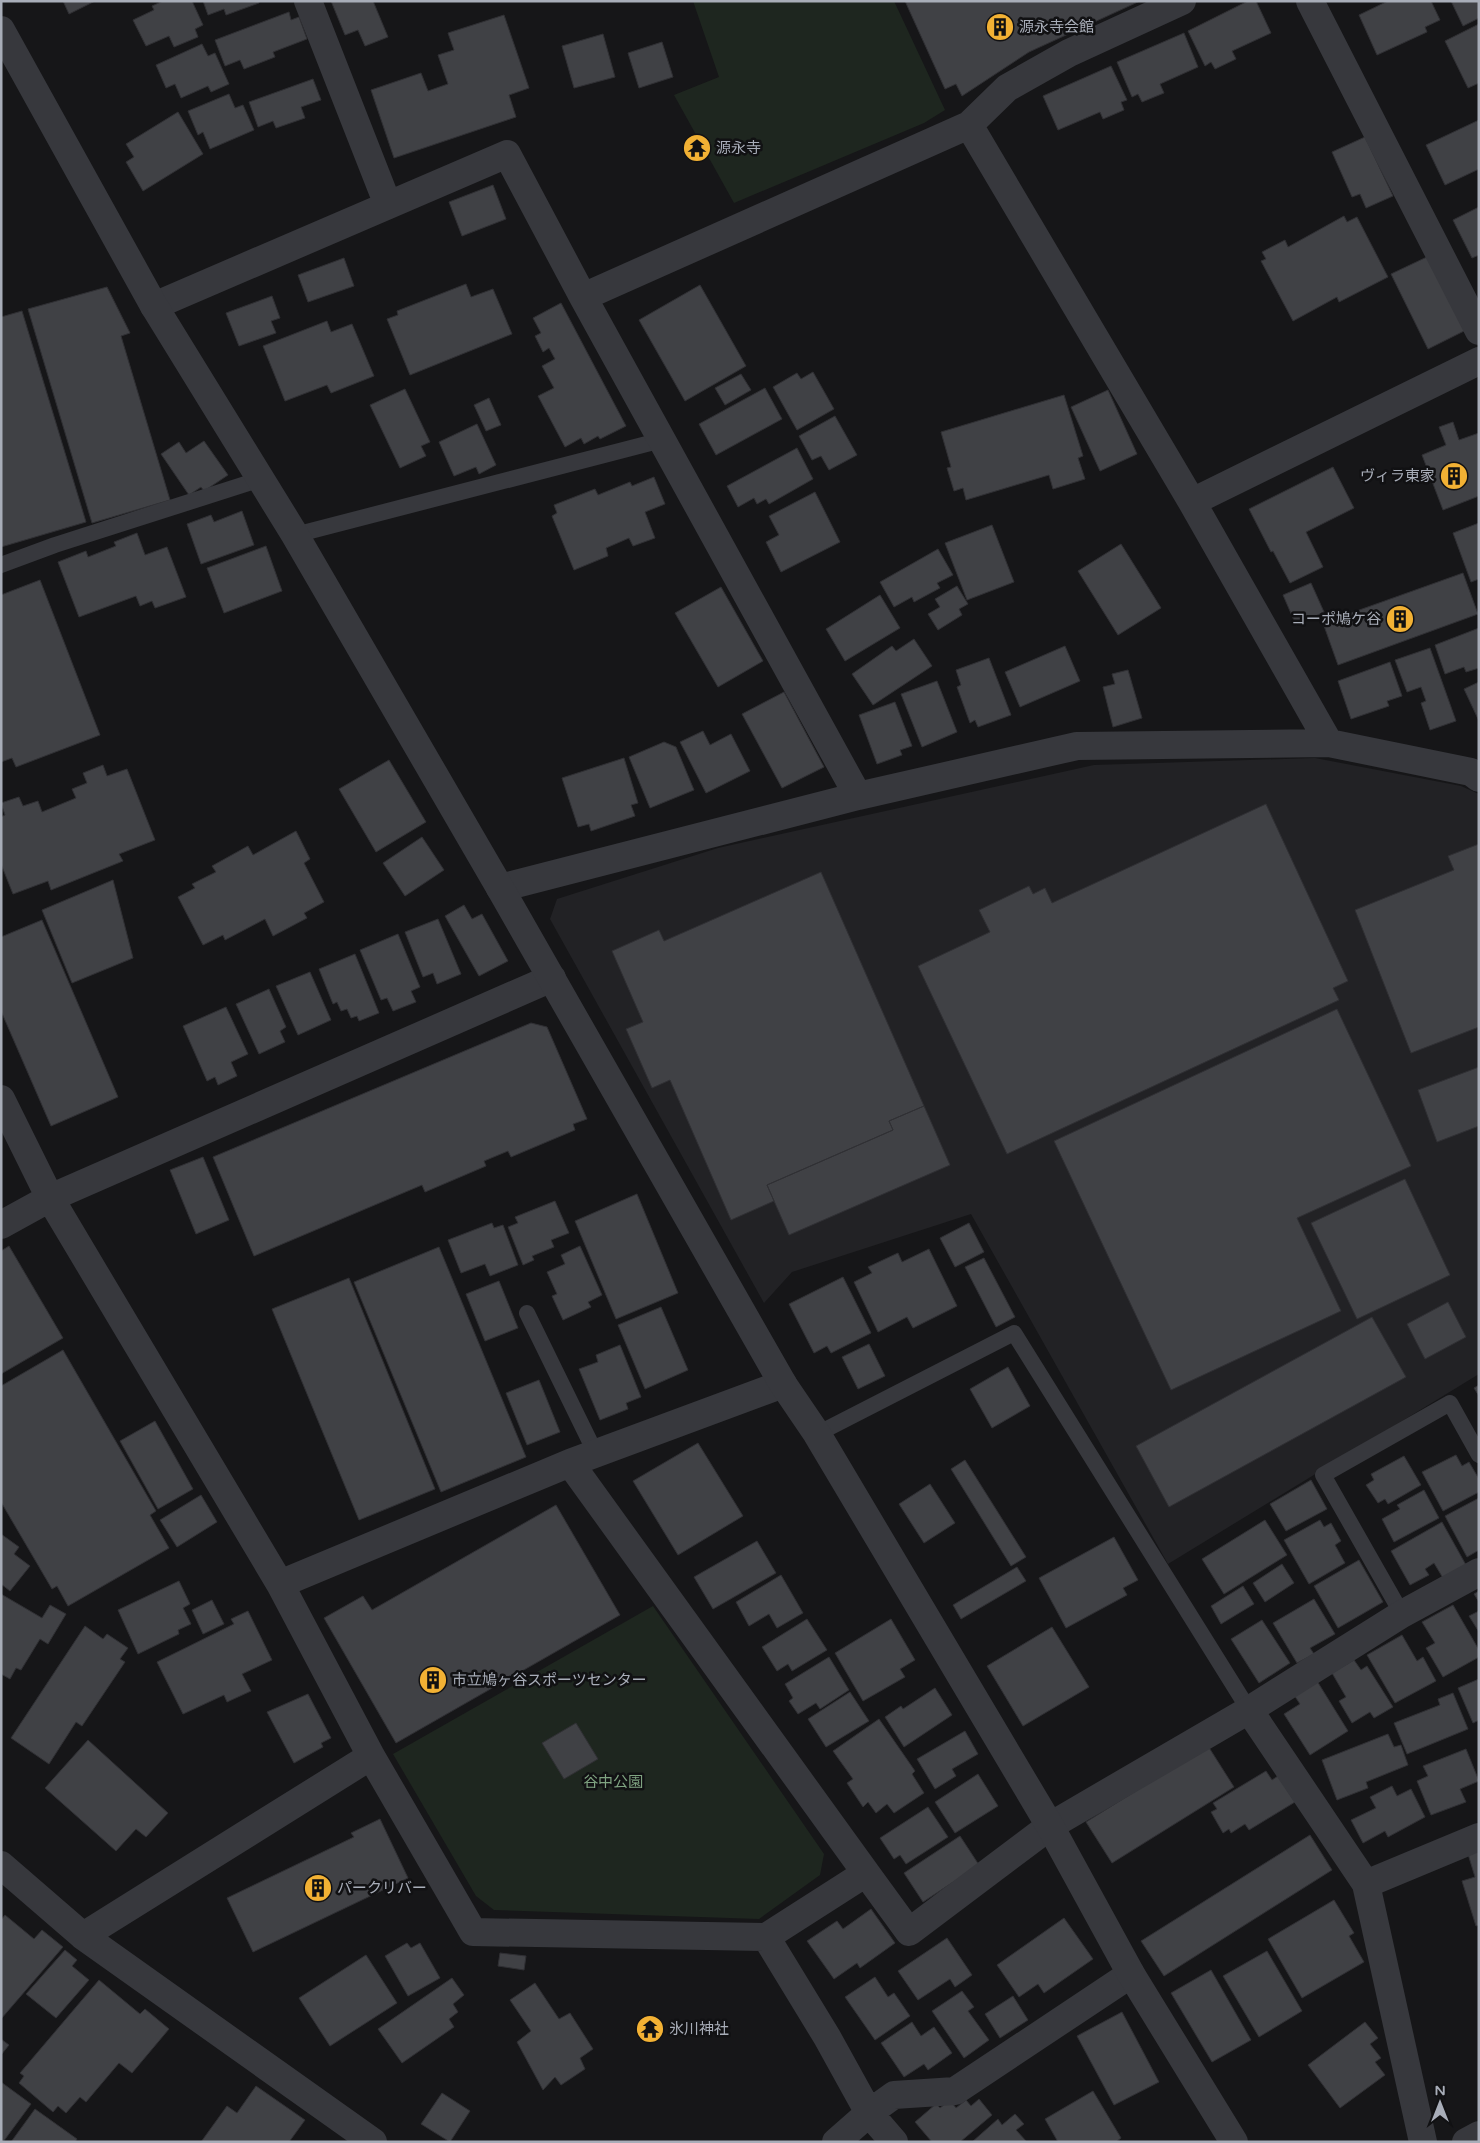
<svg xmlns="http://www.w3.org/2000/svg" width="1480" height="2143" viewBox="0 0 1480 2143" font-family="'Varela Round','Noto Sans JP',sans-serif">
  <rect width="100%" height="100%" fill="#161618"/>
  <path fill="#222225" d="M1315 758 1461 786 1479 794V1374L1168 1564 971 1214 792 1272 764 1303 550 919 557 899 718 848 1094 765Z"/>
  <path fill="#1e261f" d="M693 1H894L945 110 924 123 734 203 674 95 719 77Z
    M653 1606 824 1854 820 1875 759 1919 494 1910 476 1896 393 1754Z"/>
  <path fill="#404145" stroke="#303034" d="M63 1H95L69 14Z
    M163 1H192L203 25 195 29 198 37 174 47 169 36 146 46 133 20 154 10 152 6Z
    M203 1H259V3L226 15 224 9 208 15Z
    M331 1H373L388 37 365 46 358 30 345 35Z
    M905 1H1140L1029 52 962 96 956 84 945 89Z
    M1248 1H1256L1271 33 1232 51 1236 59 1215 69 1211 62 1205 66 1188 31Z
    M1388 1H1431L1440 20 1425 27 1427 32 1377 55 1359 15Z
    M1451 1H1479V18L1463 26Z
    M289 12 291 20 299 17 307 39 273 52 275 57 244 69 240 60 225 66 215 40Z
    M504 15 529 88 509 95 516 117 394 158 371 90 421 73 428 91 448 84 438 55 454 50 448 33Z
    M1479 24V83L1468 88 1445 41Z
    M1184 33 1198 67 1160 84 1164 93 1142 102 1138 94 1132 97 1117 62Z
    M603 34 615 77 574 88 562 46Z
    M662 42 673 77 639 88 628 53Z
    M202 44 208 56 215 53 229 84 211 92 208 86 181 98 175 84 166 88 156 65Z
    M1111 66 1127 100 1121 102 1124 110 1103 119 1100 112 1058 130 1043 96Z
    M313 79 321 100 301 107 305 118 276 128 273 121 258 127 249 102Z
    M229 94 235 108 243 105 254 130 210 149 203 132 198 135 188 111Z
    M178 112 203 154 143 191 126 162 134 157 126 144Z
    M1479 120V169L1445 185 1426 145Z
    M1365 137 1393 196 1366 208 1360 194 1352 197 1332 152Z
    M493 185 506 219 462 236 449 202Z
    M1479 207V255L1472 258 1453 220Z
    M1344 216 1347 222 1357 217 1388 277 1339 302 1337 297 1293 321 1261 261 1266 259 1262 252 1285 240 1288 247Z
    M1429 256 1466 330 1428 349 1391 274Z
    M344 258 354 286 308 302 298 275Z
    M466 284 471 297 493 289 512 334 410 375 387 319 398 315 397 311Z
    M700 285 746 366 685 401 639 320Z
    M107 287 130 333 121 336 170 500 92 523 28 309Z
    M272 296 280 318 271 321 276 333 239 346 226 313Z
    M561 303 626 426 600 439 598 436 584 444 581 438 565 447 538 396 554 388 542 366 555 359 549 348 543 352 535 336 541 333 533 318Z
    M22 311 86 522 1 547V317Z
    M327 321 331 332 352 324 374 376 331 393 327 385 285 401 263 346Z
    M813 372 834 409 797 430 773 387 797 373 801 379Z
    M741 374 751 390 725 405 715 388Z
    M765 388 782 419 716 455 699 424Z
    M405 389 430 442 421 446 426 456 400 468 370 405Z
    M1108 390 1137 454 1100 471 1071 407Z
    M1064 395 1083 456 1078 458 1085 479 1053 489 1049 475 966 500 963 488 954 491 947 468 951 467 941 432Z
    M489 398 501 425 486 431 474 405Z
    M835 416 857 455 829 470 821 456 812 460 799 436Z
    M1453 422 1459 440 1479 433V496L1443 510 1422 455 1446 445 1439 427Z
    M477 424 496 465 479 474 476 467 454 476 439 442Z
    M204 441 228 475 204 491 201 487 189 495 161 454 179 442 186 453Z
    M797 448 813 479 769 504 766 499 757 504 754 498 738 507 727 486Z
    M1333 467 1354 508 1306 532 1323 567 1290 583 1273 551 1271 552 1249 509Z
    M654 477 665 504 645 512 655 538 633 546 629 538 606 548 608 556 574 570 552 516 557 513 554 505 595 489 598 495 630 482 632 486Z
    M815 492 840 542 781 572 766 542 779 535 769 516Z
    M242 511 254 545 201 564 187 524 211 515 214 522Z
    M1479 523V579L1471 582 1453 533Z
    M992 525 1014 582 967 600 945 543Z
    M137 533 145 555 167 547 186 597 155 608 152 601 140 606 136 596 79 617 58 562 86 551 88 557 116 546 114 542Z
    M1121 544 1161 608 1118 635 1078 571Z
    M266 546 282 591 224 613 207 568Z
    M938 549 953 575 937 583 940 588 914 602 912 597 894 607 880 582Z
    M1463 573 1478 614 1338 665 1323 623Z
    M40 580 100 735 16 767 12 758 1 762V595Z
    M1311 583 1324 612 1296 625 1283 595Z
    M957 586 968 604 959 609 962 615 938 630 928 614 940 607 935 599Z
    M721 587 763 661 718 687 675 613Z
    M880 595 900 628 845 661 826 629Z
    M1479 628V668L1466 672 1464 667 1445 674 1435 645Z
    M914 639 932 666 873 705 852 674 892 646 896 651Z
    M1065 646 1080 681 1020 707 1005 672Z
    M1430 648 1456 721 1430 730 1421 703 1426 701 1421 687 1407 692 1395 660Z
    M989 658 1011 715 978 727 975 720 970 723 957 687 961 685 956 670Z
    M1390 662 1402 696 1387 701 1389 706 1351 719 1338 681Z
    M1128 670 1142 718 1113 727 1103 687 1115 684 1112 674Z
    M937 681 957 732 922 747 901 694Z
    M1479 682V721L1464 689Z
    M784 692 824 767 782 788 742 714Z
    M895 702 912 746 900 750 902 755 877 764 859 715Z
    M703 731 710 745 731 734 750 771 706 793 680 742Z
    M664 742 676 747 694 790 650 808 629 757Z
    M624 758 638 803 631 805 635 816 591 831 589 824 578 827 562 778Z
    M389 760 426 822 376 852 339 789Z
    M103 765 107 776 127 769 155 840 119 854 123 861 51 890 48 881 13 894 1 864V817L5 815 1 803 19 797 23 806 38 801 42 812 76 798 72 789 87 783 83 773Z
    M1266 804 1348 981 1333 988 1339 1000 1007 1154 918 966 990 932 979 910 1029 886 1033 894 1045 888 1052 903Z
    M296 831 310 859 304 863 324 902 304 913 307 918 273 936 265 919 225 940 223 935 203 945 178 897 195 888 192 884 216 872 212 866 248 846 253 855Z
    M422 837 444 870 405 896 383 863Z
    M1479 844V1027L1411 1053 1355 910 1454 870 1448 856Z
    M821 872 924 1106 889 1121 893 1130 767 1185 774 1201 731 1220 670 1080 652 1088 626 1029 643 1022 612 951 659 930 664 941Z
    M113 880 133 958 72 983 42 910Z
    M464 905 472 919 482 914 508 961 479 976 445 916Z
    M438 919 461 974 437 984 433 973 423 977 405 932Z
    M42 920 118 1097 51 1126 1 1011V937Z
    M398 934 420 987 411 991 416 1002 393 1011 387 998 381 1000 360 950Z
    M355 954 379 1013 359 1021 357 1016 351 1018 347 1009 341 1011 337 1002 333 1004 319 969Z
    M310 972 331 1020 298 1035 276 986Z
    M269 989 286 1027 280 1031 285 1042 259 1054 236 1004Z
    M226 1007 248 1054 231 1062 237 1076 218 1085 215 1077 207 1081 183 1026Z
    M1337 1009 1411 1166 1297 1218 1341 1311 1171 1390 1054 1141Z
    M531 1023 547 1027 587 1119 573 1124 575 1130 511 1157 508 1151 484 1161 486 1166 425 1192 422 1185 254 1256 213 1157Z
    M1479 1067V1126L1437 1142 1418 1090Z
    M924 1106 950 1165 789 1235 767 1185 893 1130 889 1121Z
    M203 1157 229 1220 196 1234 170 1170Z
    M1405 1179 1450 1275 1357 1319 1311 1223Z
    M637 1194 678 1293 616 1319 575 1221Z
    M555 1201 569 1233 551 1240 554 1247 532 1256 534 1260 523 1265 508 1227 518 1223 515 1217Z
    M492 1223 494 1228 503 1225 518 1265 490 1276 485 1264 461 1273 448 1240Z
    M969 1223 984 1252 955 1267 940 1238Z
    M9 1246 63 1338 1 1374V1251Z
    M580 1246 602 1295 588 1302 591 1307 563 1320 552 1296 557 1294 547 1272 565 1264 561 1255Z
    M439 1247 526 1457 441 1492 354 1282Z
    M929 1249 957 1306 913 1328 907 1317 878 1332 854 1282 872 1273 868 1267 898 1253 902 1262Z
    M984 1258 1015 1317 996 1327 965 1267Z
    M843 1277 871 1333 831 1353 827 1346 814 1353 789 1304Z
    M349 1278 435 1489 359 1520 272 1309Z
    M499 1281 518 1328 485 1341 466 1294Z
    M1448 1302 1466 1337 1425 1359 1407 1324Z
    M661 1307 688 1370 645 1389 618 1325Z
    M1372 1317 1406 1377 1169 1507 1136 1446Z
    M869 1344 885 1376 858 1389 842 1357Z
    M620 1345 641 1397 626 1403 628 1409 600 1420 579 1369 598 1362 596 1355Z
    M63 1350 156 1511 150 1515 169 1548 68 1606 57 1586 52 1589 1 1502V1386Z
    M1008 1367 1030 1406 992 1428 970 1389Z
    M539 1380 560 1432 527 1445 506 1393Z
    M1479 1385V1396L1474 1388Z
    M155 1421 193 1489 158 1509 120 1441Z
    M698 1443 743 1516 678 1555 633 1481Z
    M1456 1455 1462 1466 1469 1462 1479 1479V1492L1443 1511 1422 1472Z
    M1404 1456 1421 1485 1388 1504 1385 1499 1378 1503 1366 1485 1374 1480 1371 1474Z
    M965 1460 1026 1557 1011 1566 951 1469Z
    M1311 1480 1327 1509 1286 1531 1270 1504Z
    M930 1484 955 1523 924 1543 899 1504Z
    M1424 1490 1439 1518 1394 1542 1382 1519 1400 1509 1397 1505Z
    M201 1495 217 1522 177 1547 160 1520Z
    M1479 1498V1550L1467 1557 1445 1516Z
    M556 1505 620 1615 396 1743 324 1618 363 1596 372 1610Z
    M1265 1520 1287 1555 1224 1594 1202 1559Z
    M1320 1520 1324 1527 1331 1523 1341 1541 1335 1545 1345 1563 1309 1584 1284 1540Z
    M1442 1522 1466 1565 1443 1578 1434 1563 1425 1569 1429 1575 1410 1585 1391 1551Z
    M1 1534 19 1547 14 1554 30 1566 10 1591 1 1584Z
    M1114 1537 1138 1580 1123 1588 1127 1595 1066 1628 1039 1578Z
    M757 1541 776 1573 713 1609 694 1577Z
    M1359 1560 1383 1602 1338 1628 1314 1586Z
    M1282 1564 1294 1583 1265 1602 1253 1583Z
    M1017 1567 1026 1581 961 1619 953 1605Z
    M781 1575 803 1613 777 1628 769 1614 749 1626 736 1602Z
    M179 1581 190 1604 183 1608 191 1624 178 1630 179 1634 138 1654 118 1610Z
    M1243 1586 1254 1604 1221 1624 1211 1606Z
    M1479 1591V1602L1474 1594Z
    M1 1594 42 1618 50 1605 66 1614 48 1644 40 1639 21 1670 16 1668 10 1679 1 1674Z
    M1314 1599 1335 1634 1310 1648 1314 1654 1297 1663 1273 1623Z
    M212 1600 224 1624 203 1634 192 1610Z
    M1453 1605 1479 1650V1657L1443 1677 1426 1648 1435 1643 1422 1622Z
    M248 1611 272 1660 242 1674 251 1691 227 1702 224 1695 183 1714 157 1662 234 1624 231 1619Z
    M1479 1611V1632L1469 1616Z
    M807 1619 827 1650 792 1671 788 1664 777 1671 762 1647Z
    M891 1619 915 1660 900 1669 905 1677 863 1701 835 1653Z
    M1262 1620 1290 1663 1259 1683 1231 1639Z
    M85 1626 103 1639 107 1634 128 1648 120 1659 125 1662 82 1726 76 1722 49 1764 11 1738Z
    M1052 1627 1089 1687 1023 1726 987 1666Z
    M1402 1635 1417 1661 1423 1657 1436 1681 1395 1703 1367 1655Z
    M829 1657 849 1690 820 1709 816 1703 798 1714 789 1701 793 1698 785 1684Z
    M1354 1660 1361 1670 1367 1666 1393 1707 1374 1718 1370 1712 1352 1723 1339 1701 1346 1697 1332 1673Z
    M1479 1679V1720L1473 1723 1458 1688Z
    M1317 1681 1348 1731 1310 1755 1284 1714 1300 1704 1294 1695Z
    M935 1688 952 1715 904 1747 885 1717 901 1706 903 1709Z
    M850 1692 869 1721 826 1747 808 1719Z
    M1453 1693 1468 1729 1407 1754 1394 1723 1440 1705 1438 1699Z
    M308 1694 331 1738 321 1743 323 1747 294 1763 267 1712Z
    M879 1719 915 1771 912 1774 924 1793 894 1813 887 1804 876 1813 868 1802 863 1807 847 1783 853 1779 833 1751Z
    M576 1723 598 1759 564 1779 542 1743Z
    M965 1731 978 1754 952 1769 956 1776 935 1789 917 1759Z
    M1388 1734 1394 1747 1401 1745 1408 1765 1366 1782 1368 1788 1337 1800 1322 1760Z
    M88 1740 168 1813 146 1837 136 1829 116 1851 45 1788Z
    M1208 1746 1234 1787 1112 1863 1086 1822Z
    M1466 1749 1479 1781 1460 1789 1466 1802 1431 1815 1417 1781 1428 1776 1423 1766Z
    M1266 1771 1272 1780 1278 1776 1295 1802 1249 1830 1245 1824 1231 1833 1229 1829 1223 1833 1211 1812 1217 1809 1213 1803Z
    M978 1774 998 1806 955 1833 935 1802Z
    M1392 1786 1397 1796 1411 1789 1425 1817 1388 1837 1385 1831 1363 1843 1351 1820 1376 1808 1370 1797Z
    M928 1807 948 1837 906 1864 900 1855 894 1859 880 1838Z
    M380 1819 408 1878 253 1952 227 1898 354 1837 351 1833Z
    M1310 1835 1332 1870 1164 1976 1141 1941Z
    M960 1836 979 1865 923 1902 904 1873Z
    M1479 1850V1925L1476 1926 1462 1881 1475 1877 1468 1854Z
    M1334 1900 1354 1933 1349 1936 1364 1962 1302 1998 1268 1939Z
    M871 1909 895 1943 860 1968 857 1963 834 1979 807 1941 837 1921 843 1929Z
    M5 1915 34 1939 42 1930 63 1947 1 2019V1920Z
    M1064 1918 1093 1959 1044 1993 1038 1984 1019 1997 997 1965Z
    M947 1938 972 1975 955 1987 950 1979 918 2000 898 1971Z
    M407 1943 411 1948 420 1943 440 1978 408 1996 385 1956Z
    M65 1950 77 1960 72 1966 89 1980 56 2018 26 1994Z
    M1267 1951 1302 2011 1259 2037 1223 1976Z
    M500 1953 526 1956 524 1970 498 1966Z
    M366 1955 397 2003 330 2046 299 1998Z
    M1211 1970 1251 2040 1212 2062 1171 1993Z
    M875 1977 888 1997 894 1993 910 2016 875 2040 845 1997Z
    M452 1978 464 1995 453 2004 458 2012 449 2019 454 2027 402 2063 378 2029Z
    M99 1980 140 2014 145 2009 169 2029 132 2073 119 2063 86 2102 80 2097 66 2113 58 2106 53 2112 19 2083 24 2076 20 2073Z
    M535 1983 559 2019 570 2013 593 2049 580 2058 585 2069 561 2085 555 2077 543 2090 517 2042 531 2031 510 2000Z
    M962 1991 974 2007 968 2011 989 2040 964 2058 932 2011Z
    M1013 1996 1028 2020 1000 2038 985 2014Z
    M1122 2012 1159 2082 1114 2105 1077 2036Z
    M912 2022 921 2036 934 2027 952 2053 928 2070 924 2064 904 2077 881 2043Z
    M1365 2022 1378 2038 1370 2044 1381 2058 1375 2062 1385 2075 1340 2108 1308 2065Z
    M1 2039 9 2045 1 2055Z
    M1 2082 31 2104 3 2142 1 2141Z
    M256 2086 305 2120 289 2142H201L227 2106 237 2113Z
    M1093 2091 1121 2138 1116 2142H1058L1045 2119Z
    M442 2093 470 2111 450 2142 421 2124Z
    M979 2099 992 2115 960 2142H932L915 2122 936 2104 940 2108 950 2100 956 2108 966 2100 971 2106Z
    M35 2109 77 2139 75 2142H11Z
    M1015 2114 1024 2124 1016 2130 1027 2142H972L998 2119 1002 2125Z"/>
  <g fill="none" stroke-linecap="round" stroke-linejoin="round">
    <path stroke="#37383d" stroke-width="16" d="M295 535 662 440
      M1 565 55 545 261 479
      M527 1313 596 1454
      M817 1434 1014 1333 1249 1710
      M1402 1614 1323 1475 1450 1403 1479 1455"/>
    <path stroke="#37383d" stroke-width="28" d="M308 1 388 205
      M1310 1 1479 331
      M969 125 1192 502 1329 743
      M583 297 969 125 1007 88 1069 53 1182 1
      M154 306 507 154 583 297 858 796
      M1192 502 1479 361
      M500 888 858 796 1077 746 1329 743 1471 772 1479 778
      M1 1099 50 1198 280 1584 371 1756 473 1932 766 1937 827 2037 869 2113 894 2142
      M1 1225 50 1198 552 978
      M570 1463 866 1873
      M280 1584 570 1463 783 1384
      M1249 1710 1366 1884 1423 2142
      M1 1865 83 1936 373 2142
      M1366 1884 1479 1837
      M83 1936 371 1756
      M766 1937 866 1873 909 1932 1050 1826 1249 1710 1402 1614 1479 1572
      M836 2142 869 2113 894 2095 955 2091 1131 1974
      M1466 2142 1479 2135"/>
    <path stroke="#37383d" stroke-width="28" d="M1 30 154 306 295 535 500 888 783 1384 817 1434 1050 1826 1131 1974 1234 2142"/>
  </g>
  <defs>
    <symbol id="building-disc" viewBox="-11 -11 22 22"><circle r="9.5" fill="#f2b134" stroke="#111113"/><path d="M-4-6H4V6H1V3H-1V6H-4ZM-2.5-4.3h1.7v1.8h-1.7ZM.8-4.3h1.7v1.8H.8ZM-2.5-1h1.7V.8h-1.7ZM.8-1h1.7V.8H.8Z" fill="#111"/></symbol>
    <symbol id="temple-disc" viewBox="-11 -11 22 22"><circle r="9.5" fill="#f2b134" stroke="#111113"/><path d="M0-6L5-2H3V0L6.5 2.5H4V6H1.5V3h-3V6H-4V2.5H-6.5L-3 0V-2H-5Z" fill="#111"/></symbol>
  </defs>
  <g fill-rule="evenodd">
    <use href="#building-disc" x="984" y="11" width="32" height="32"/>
    <use href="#temple-disc" x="681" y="132" width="32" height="32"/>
    <use href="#building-disc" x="1438" y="460" width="32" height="32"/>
    <use href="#building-disc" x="1384" y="603" width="32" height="32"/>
    <use href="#building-disc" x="417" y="1664" width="32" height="32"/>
    <use href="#building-disc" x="302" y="1872" width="32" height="32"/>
    <use href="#temple-disc" x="634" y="2013" width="32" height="32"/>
  </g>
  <g text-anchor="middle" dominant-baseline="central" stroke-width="5" stroke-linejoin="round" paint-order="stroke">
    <g font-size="15" fill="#a8adb8" stroke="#111113" text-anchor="start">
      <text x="1019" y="27">源永寺会館</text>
      <text x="716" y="148">源永寺</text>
      <text x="1435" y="476" text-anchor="end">ヴィラ東家</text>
      <text x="1381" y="619" text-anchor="end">コーポ鳩ケ谷</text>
      <text x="452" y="1680">市立鳩ヶ谷スポーツセンター</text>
      <text x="337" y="1888">パークリバー</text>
      <text x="669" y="2029">氷川神社</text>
    </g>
    <g font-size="15" fill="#7fa381" stroke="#111113">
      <text x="613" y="1782">谷中公園</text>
    </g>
  </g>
  <rect width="1480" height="2143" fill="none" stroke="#a8adb8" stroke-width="5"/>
  <g transform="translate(1440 2103)" stroke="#111113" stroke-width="4" paint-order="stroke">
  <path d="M0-4L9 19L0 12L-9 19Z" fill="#a8adb8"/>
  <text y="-8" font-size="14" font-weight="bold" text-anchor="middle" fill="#a8adb8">N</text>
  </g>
</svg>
